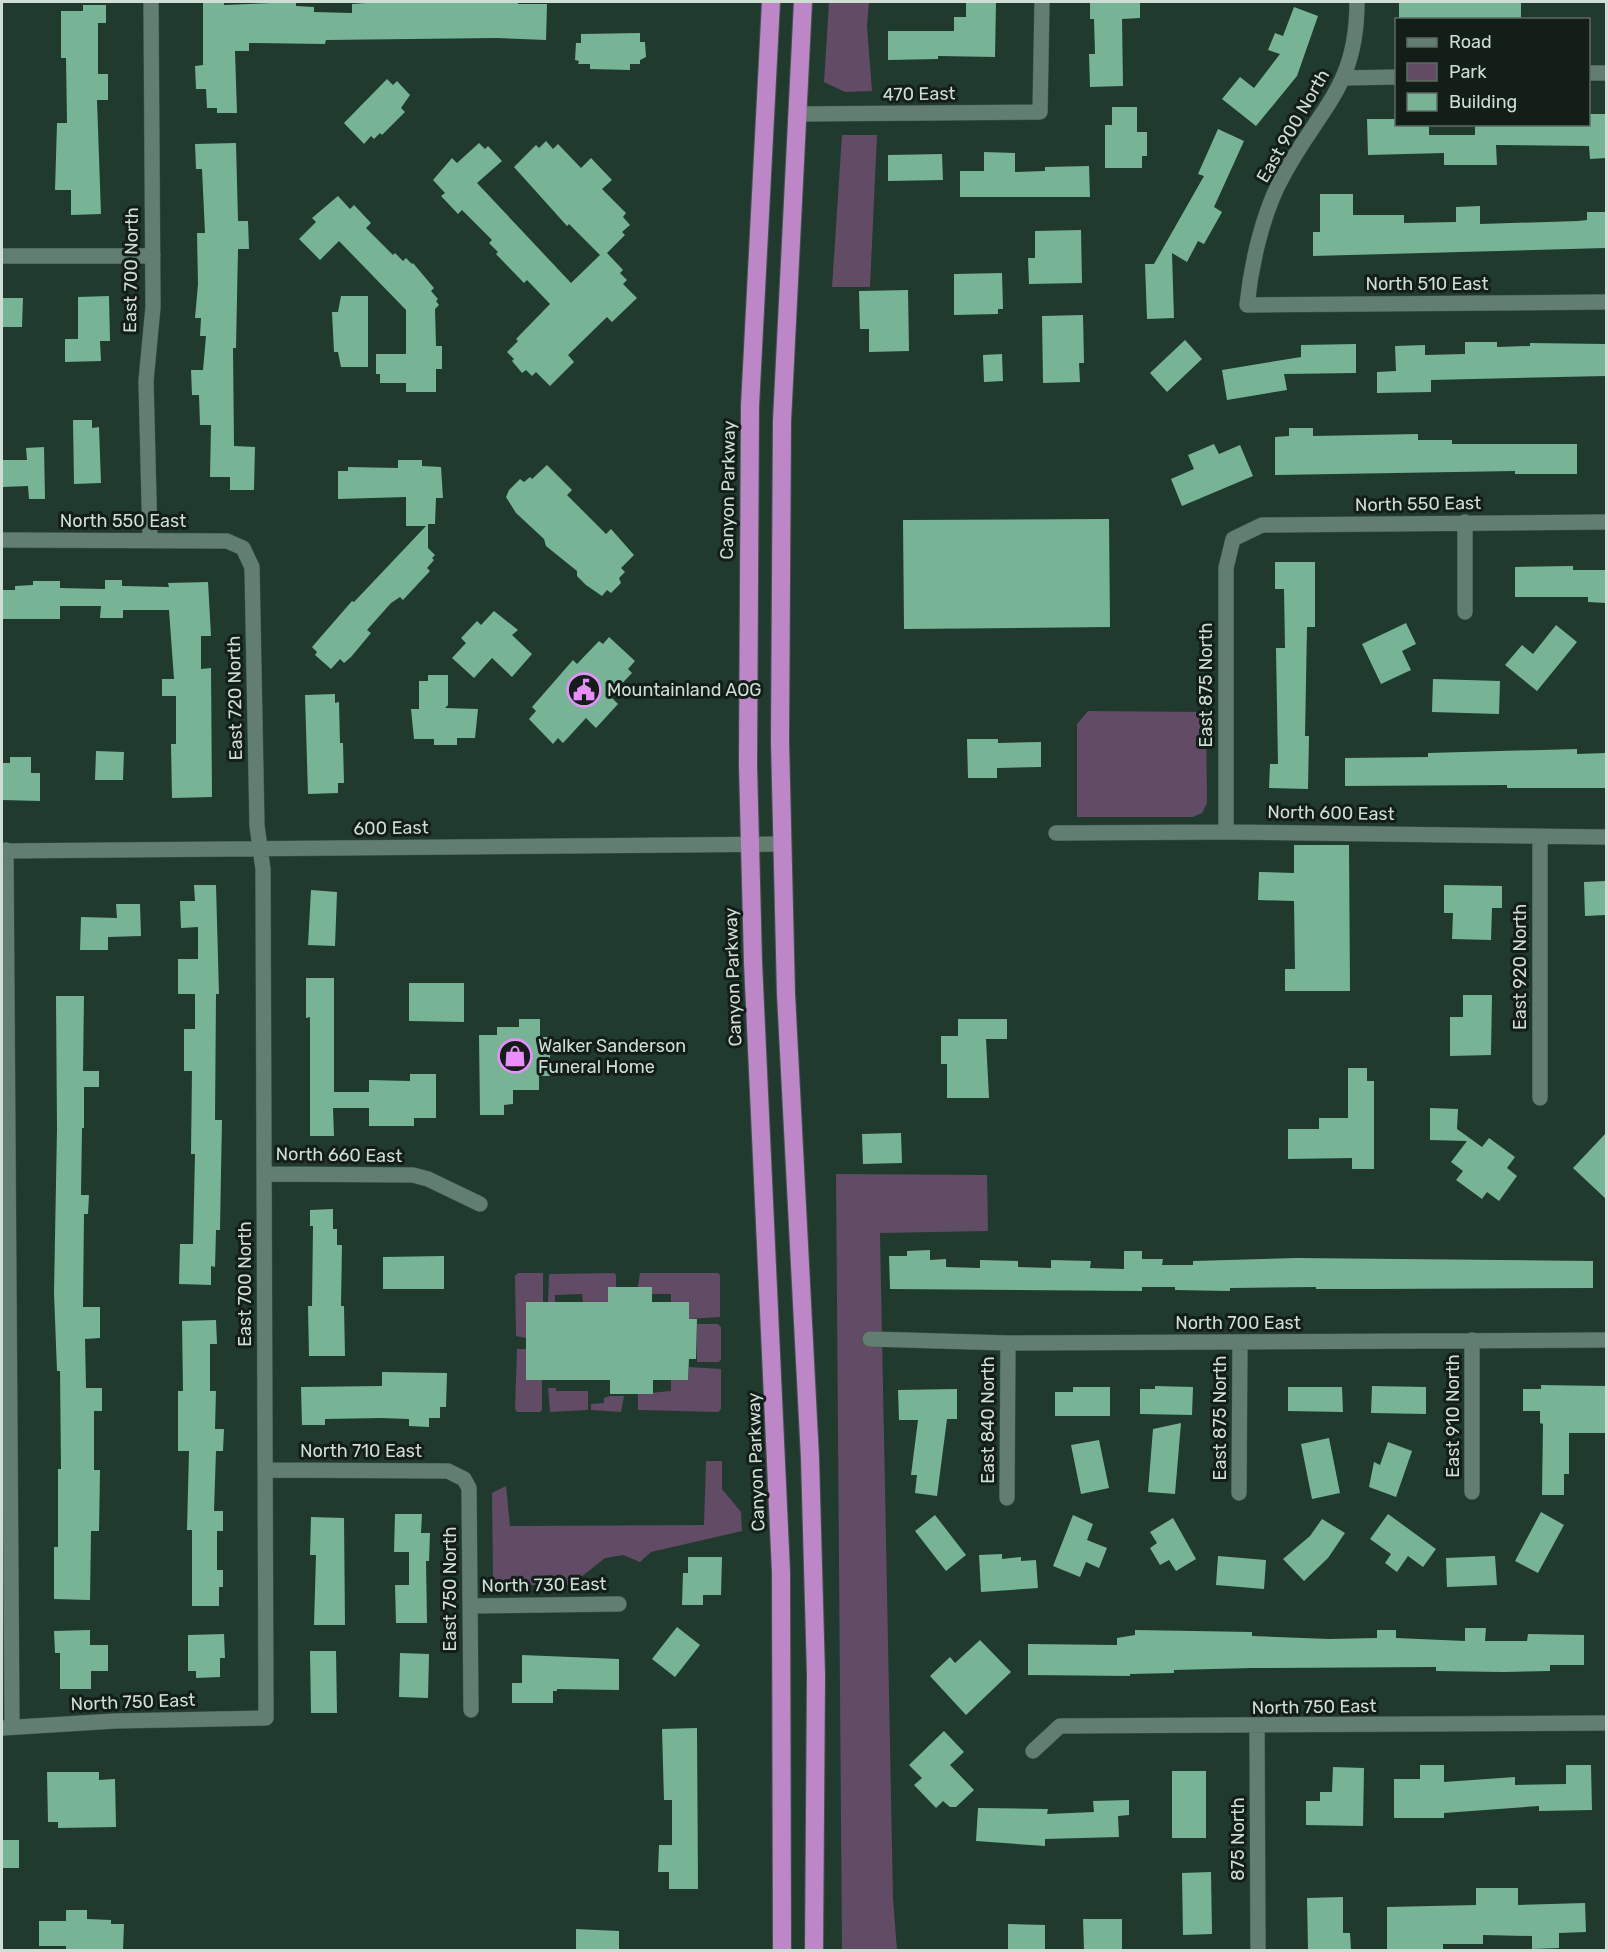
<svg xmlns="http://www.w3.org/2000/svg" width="1608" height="1952" viewBox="0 0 1608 1952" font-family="Rubik,sans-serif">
  <rect width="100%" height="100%" fill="#203a2e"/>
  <path fill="#614b65" d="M829 2H869L867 26 872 91 845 92 824 82Z
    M842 135H877L870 287H832Z
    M1088 711 1206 712 1207 803 1202 813 1193 817H1077V724Z
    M836 1174 987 1175 988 1231 880 1233 893 1898 897 1950H842Z
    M518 1273H543V1302L526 1338 516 1336 515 1276Z
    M614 1273 616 1275V1287H608V1302H583L582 1294 555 1295V1302H548L549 1274Z
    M640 1273H718L720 1275V1317L689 1319V1302H671V1294H652L651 1287H638Z
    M697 1324H718L721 1327V1360L718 1362H697Z
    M517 1349H526V1380H542V1410L540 1412H517L515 1409Z
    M689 1367 721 1369V1409L718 1412 638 1410V1394L671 1391V1380H688Z
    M548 1388H556V1391H588V1410L550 1412Z
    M610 1396H624L621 1412 591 1410V1404L604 1403V1398Z
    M706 1461H722V1489L741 1512 742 1531 651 1552 640 1562 623 1555 605 1558 571 1585H502L493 1578 492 1493 506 1486 510 1526 704 1525Z"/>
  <path fill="#77b496" d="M203 2H224V5L296 2V6L314 7V12L352 13V4L381 2H518V4H547L546 40 496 38 326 40 325 44 249 43V51H235L237 113H217V108H207L206 89H196L195 66 203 65Z
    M966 2H996L995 57 938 56V59L888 60V31H954V17H966Z
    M1090 2H1140V18L1122 19 1123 86 1090 87 1089 54H1095L1094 19H1090Z
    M1399 2H1521V20H1399Z
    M83 5H106V23H98V74H108V100H97L101 214 71 215V190H55L57 123H67L66 58H61V11H83Z
    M1294 7 1318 16 1297 76 1256 126 1222 99 1240 77 1254 88 1280 54 1268 50 1275 33 1283 36Z
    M640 33V42H645L646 57 640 60V64H630V70L590 69V64H578L579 61 575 60 576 43H581V34Z
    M387 79 393 85 397 81 410 95 401 108 405 112 382 135 380 133 374 139 371 136 364 144 344 123Z
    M1112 107H1137V132H1147V156H1142V168H1105V125H1112Z
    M1589 114H1606V158L1590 159 1589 146 1496 145 1497 165H1444V153L1368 155 1367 119H1395V125H1429V135H1475V124H1589Z
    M1218 129 1244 141 1214 207 1222 212 1204 244 1198 241 1187 262 1172 253 1174 318 1147 319 1145 264H1154L1204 176 1198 174Z
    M546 141 553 149 558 144 581 168 591 158 612 180 602 189 626 213 623 217 630 225 622 232 625 235 607 253 623 270 620 273 627 280 623 284 637 298 612 322 607 317 568 355 574 362 550 386 536 372 532 376 526 370 522 373 512 361 514 359 507 352 518 341 516 339 550 304 527 280 524 283 496 254 498 252 489 243 492 240 462 210 458 214 441 196 445 193 433 180 452 158 457 163 479 143 485 149 488 146 502 161 477 183 571 283 600 255 569 224 567 226 514 167 536 145 539 148Z
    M236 143 238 221H248L249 249H238L236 348H233L234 446 255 447 254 490H230V477H210L211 425H200L199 395H192L191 370H203L206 336H200L201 318H195L198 284 197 233H205L202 169H196L195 144Z
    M984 152 1015 153V172L1045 171V167L1089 166 1090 197H960V171H984Z
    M942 154 943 180 888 181V155Z
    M1320 194H1353V215H1404V223L1456 222V207L1480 206V224L1578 221 1587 220V212H1606V248L1313 256V232H1320Z
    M338 196 350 209 354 205 371 223 366 228 393 255 395 253 403 261 406 258 412 264 413 263 434 288 431 291 438 299 436 301 439 305 435 309 436 346H442V369H436V392H406V383H380V374H376V354H406V310L339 241 320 260 299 239 316 222 312 218Z
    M1081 230 1082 283 1029 284 1028 258H1035V231Z
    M1002 273 1003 309H998V314L954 315V274Z
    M908 290 909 351 869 352V329H860L859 291Z
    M109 296 110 341H100L101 361 65 362V339H78V297Z
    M341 296H368V367H341L338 352H334L332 312H338Z
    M2 298H23L22 327H2Z
    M1083 315 1084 363H1079L1080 382 1043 383 1042 316Z
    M1185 340 1202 359 1167 392 1150 373Z
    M1465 342H1497V347L1530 346V343L1606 344V376L1431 380V392L1377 393V372L1396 371 1395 346 1425 345V355L1465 354Z
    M1356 344V373L1284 374 1287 390 1227 400 1222 370 1301 357V345Z
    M1002 354 1003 381 984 382 983 355Z
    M73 420H92V428L99 427 101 483 74 484Z
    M1289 428H1313V436L1418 434V440H1452V444H1577V474H1515V471L1275 475V437L1289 436Z
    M1214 444 1219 454 1240 445 1253 476 1182 506 1171 479 1194 469 1188 455Z
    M44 447 45 499H29L28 486 2 487V460H27L26 448Z
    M398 460H422V466L441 467 443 498H436L435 524H428V548L435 555 432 558 434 560 427 568 430 571 403 600 400 597 391 603 367 630 371 633 351 657 344 663 340 659 331 669 315 655 317 652 312 647 352 601 354 602 426 526H406V497L338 499V471H348V467L398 468Z
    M547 465 572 490 567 495 606 534 611 529 634 555 621 568 625 572 619 578 621 583 611 593 607 590 602 596 586 585 577 576V571L546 546 544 539 516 513 506 497 509 490 520 479 524 482 530 477 532 479Z
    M1109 519 1110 627 904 629 903 520Z
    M1275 562H1315V627H1307L1305 736H1309L1308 789 1269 788 1270 764H1278L1276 648H1285L1284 589H1275Z
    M1573 566V570H1606V603L1588 602V597H1515V567Z
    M105 580H122V586L169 587 168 583 208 582 211 636H201V669L211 668 212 797 172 798 171 744H176V696H162V679H174L169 610H123V618H100L101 606H60V619H2V590H15V586L33 585V581H60V588L105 589Z
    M494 611 518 630 512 635 532 654 512 677 492 658 474 678 452 658 466 643 461 638 477 621 481 625Z
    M1406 623 1416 644 1402 651 1411 670 1381 684 1362 644Z
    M1556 625 1577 642 1537 691 1505 665 1522 645 1533 654Z
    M609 637 635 661 628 669 632 673 610 696 618 704 596 728 586 718 563 743 558 738 553 744 529 719 536 711 532 707 573 660 577 664 599 641 603 644Z
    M428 675H448V705L445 708 478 709 475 738H457V745H434V739H414L411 709H419V681H428Z
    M1433 679 1500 681 1499 714 1432 712Z
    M335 694V703L339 702 340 743H343L344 783H338V793L308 794 305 695Z
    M967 739H998V743L1041 742V767L997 768V778H968Z
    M1577 749V754L1606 753V788H1507V785L1345 786V758L1428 757V753Z
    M96 751 124 752 123 780H95Z
    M10 757H31V773H40V801L2 800V763H10Z
    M1294 845H1349L1350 991H1285V969H1295L1294 901 1258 900 1259 872 1294 873Z
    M1606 881V915L1585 916 1584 882Z
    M194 885H216L219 994H216L215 1120H222L221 1172 220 1230H216L215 1267 211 1266V1285L179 1284 180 1244H193L195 1154H191L192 1071H184V1029H195V994H178V959H198V927L181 928 180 901H195Z
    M1444 885 1502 886V908H1492L1491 940 1452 939 1453 913H1444Z
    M311 890 337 892 335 946 308 945Z
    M116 904H140L141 936 108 937V950H80L81 917 117 918Z
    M306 978H334V1092H369V1080L410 1081V1074H436V1118H414V1126H369V1108H333L334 1136H310V1017L306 1018Z
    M409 983H464V1022L409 1021Z
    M1463 995H1492L1491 1055 1450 1056V1017H1463Z
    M56 996H84L83 1071H99V1087H84V1128H82L81 1195H89L88 1214H84L83 1307H100V1338L85 1339 86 1388H102V1411H94V1470H100L99 1531H91L90 1600 54 1599V1547H58V1469H61L60 1371H57L54 1293 57 1129Z
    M519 1019H540V1037H550V1076H539V1090H513V1104L504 1105V1115H480L479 1035H497V1027H519Z
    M958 1019H1007V1039H986L989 1098H947V1064H941V1036H958Z
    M1348 1068H1367V1081H1374V1169H1352V1158L1288 1159V1129H1319V1118H1348Z
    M1430 1108 1458 1109 1457 1129 1482 1147 1489 1138 1515 1157 1507 1168 1517 1176 1499 1201 1487 1192 1482 1199 1456 1180 1463 1171 1451 1162 1467 1141 1430 1140Z
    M901 1133 902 1163 863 1164 862 1134Z
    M1606 1133V1199L1573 1168Z
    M333 1209V1229H337V1245H342L341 1306H344L345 1356H309L308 1306H312L313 1226H310V1210Z
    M930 1250V1260L946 1259V1267L980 1268V1260L1018 1261V1267L1051 1268V1260L1091 1261 1090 1268 1124 1269V1251H1142V1259H1163L1162 1265H1193V1261L1297 1258 1593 1261V1288L1372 1289H1316V1287L1230 1288V1291L1175 1290V1287H1142V1291L890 1289 889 1256H907V1251Z
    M444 1256V1289H383V1257Z
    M608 1287H652V1302H689V1319H697L696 1359H689L688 1380H653V1394H610V1380H526V1302H608Z
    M216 1320 217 1344H210V1391H216L215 1429H224L223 1451H216L214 1511H223V1531H217V1570H223V1587H219V1606H192V1530H187L189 1451H178V1391H183L182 1321Z
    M382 1372 447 1373 446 1407H440V1418H429V1427L409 1426V1419L381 1418 325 1419V1425H302L301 1387 382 1386Z
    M1541 1385 1606 1386V1433H1569V1474H1564V1495H1542L1543 1424 1540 1423V1411H1523V1389H1541Z
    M1155 1386 1193 1387 1192 1415 1140 1414V1389H1155Z
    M1372 1386 1426 1387V1414L1371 1413Z
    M1073 1387H1110V1416H1055V1392H1073Z
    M1288 1387H1342L1343 1412 1288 1411Z
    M957 1389V1419H947L937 1496 915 1493 917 1475H911L918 1420H899L898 1390Z
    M1181 1423 1175 1494 1148 1492 1153 1429Z
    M1329 1438 1340 1493 1312 1499 1301 1444Z
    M1099 1440 1109 1488 1081 1494 1071 1445Z
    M1388 1442 1412 1451 1396 1497 1369 1487 1374 1462 1380 1465Z
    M1541 1512 1564 1525 1538 1573 1515 1561Z
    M395 1514H422L421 1533H430L429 1561H426L427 1623H396L395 1585H409V1552H394Z
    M1388 1514 1436 1549 1423 1567 1408 1556 1397 1572 1385 1563 1391 1554 1370 1539Z
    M935 1515 966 1555 946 1571 915 1531Z
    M1073 1515 1093 1524 1087 1540 1107 1548 1099 1568 1086 1562 1080 1577 1053 1566Z
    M311 1517 344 1518 345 1625H314L316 1555H310Z
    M1173 1518 1196 1559 1176 1571 1169 1560 1160 1565 1150 1548 1157 1543 1150 1532Z
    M1322 1519 1345 1533 1328 1558 1304 1581 1283 1559 1310 1536Z
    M1002 1554V1559L1021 1557V1561L1036 1560 1038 1588 981 1592 979 1555Z
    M1218 1556 1266 1560 1264 1589 1216 1585Z
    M1495 1556 1497 1585 1447 1587 1446 1558Z
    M688 1557H722L721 1595H703V1605H682L683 1573H688Z
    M677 1627 700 1645 675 1677 652 1659Z
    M1465 1628H1486L1485 1641H1527L1528 1634 1584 1635V1665H1550V1671L1503 1672 1436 1671V1667L1252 1668 1174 1670V1673L1130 1674V1676L1028 1675V1644L1117 1645V1638L1135 1635V1630L1252 1632V1636L1329 1639 1377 1638V1630H1396V1638L1465 1641Z
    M90 1630V1645H108V1671H91V1689H60V1653H55L54 1631Z
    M224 1634 225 1658H220V1677L196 1678V1671H188V1635Z
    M980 1640 1011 1672 966 1715 930 1676 950 1657 955 1663Z
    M310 1651H336L337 1713H311Z
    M400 1653 429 1654 428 1698 399 1697Z
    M522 1655 619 1659V1690L557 1689V1691H553V1703H512V1683H522Z
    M697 1728 698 1889H669V1872H658L659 1845H672V1800H664L662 1729Z
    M944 1731 964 1752 950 1765 974 1790 956 1807H950L943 1801 936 1808 914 1785 922 1778 909 1765Z
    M1420 1765H1444V1782L1515 1777V1785L1566 1784V1765H1591L1592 1810 1539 1811V1806L1444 1813V1818H1394V1779H1420Z
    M1333 1767 1364 1768 1363 1826 1306 1825V1801H1320V1792H1332Z
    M1172 1771H1206V1838H1172Z
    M47 1772H99V1780L115 1779 116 1827 58 1828V1822H48Z
    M1129 1800V1815L1118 1816 1119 1837 1045 1839V1846L976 1841 978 1808 1048 1809 1047 1814 1094 1812 1093 1801Z
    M2 1840H19V1868H2Z
    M1211 1872 1212 1934 1183 1935 1182 1873Z
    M1476 1888H1518V1905L1585 1903 1586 1932 1559 1933V1948L1532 1949V1936L1483 1935V1944H1443V1950H1387V1907L1476 1905Z
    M1343 1897V1933H1350L1351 1950H1308L1307 1898Z
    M66 1910H87V1919L111 1920V1924H124L123 1950H66V1946H39V1921H66Z
    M1083 1919H1122V1950H1084Z
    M1008 1924 1045 1925V1950L1008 1949Z
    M576 1929 619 1931V1950H576Z"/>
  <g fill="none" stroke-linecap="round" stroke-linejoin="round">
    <defs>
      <path id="minor" d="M1357 2C1357 88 1319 108 1283 176 1263 211 1251 265 1247 305L1606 302
        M1588 73H1606
        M1344 78 1396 77
        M798 114 1040 112 1042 2
        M2 256H153
        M1465 522V612
        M2 540 227 541 243 548 252 567 257 826 263 869 266 1718 115 1721 2 1728
        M150 540 146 381 153 307 151 2
        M1226 832V568L1233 539 1262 525 1606 522
        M1056 833 1226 832 1606 837
        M1540 837V1098
        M6 850 12 1727
        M2 851 781 844
        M264 1174 413 1175 428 1179 480 1204
        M870 1339 1008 1343 1606 1340
        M1472 1340V1492
        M266 1470 448 1471 464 1479 469 1488 471 1710
        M1239 1493 1240 1342
        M1007 1498 1008 1343
        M470 1606 619 1604
        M1257 1727 1258 1950
        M1033 1751 1060 1726 1606 1723"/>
      <path id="highway" d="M771 2 750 406 748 765 753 962 781 1572 782 1950
        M803 2 782 421 780 741 786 994 810 1458 816 1675 814 1950"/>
    </defs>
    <use href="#minor" stroke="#3f564b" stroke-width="16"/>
    <use href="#highway" stroke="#3f564b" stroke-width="20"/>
    <use href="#minor" stroke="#627e70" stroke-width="15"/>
    <use href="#highway" stroke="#bc86c7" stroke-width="18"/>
  </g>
  <defs>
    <symbol id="civic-ring" viewBox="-11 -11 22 22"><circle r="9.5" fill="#131e19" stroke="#ea8dfd" stroke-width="1.5"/><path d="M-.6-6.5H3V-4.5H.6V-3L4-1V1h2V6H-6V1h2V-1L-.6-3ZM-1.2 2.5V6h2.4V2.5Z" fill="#ea8dfd"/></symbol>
    <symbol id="shop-ring" viewBox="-11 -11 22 22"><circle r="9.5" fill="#131e19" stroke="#ea8dfd" stroke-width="1.5"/><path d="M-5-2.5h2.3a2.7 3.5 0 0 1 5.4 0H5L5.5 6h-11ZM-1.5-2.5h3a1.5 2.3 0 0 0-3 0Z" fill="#ea8dfd"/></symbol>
  </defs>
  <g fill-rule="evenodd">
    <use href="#civic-ring" x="565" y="671" width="38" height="38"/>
    <use href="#shop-ring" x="496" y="1037" width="38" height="38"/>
  </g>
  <g text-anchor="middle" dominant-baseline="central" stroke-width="6" stroke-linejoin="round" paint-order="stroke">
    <g font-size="18" fill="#ceded5" stroke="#131e19">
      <text transform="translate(919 94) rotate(-1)">470 East</text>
      <text transform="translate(1293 126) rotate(-60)">East 900 North</text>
      <text transform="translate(131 270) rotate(-89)">East 700 North</text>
      <text x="1427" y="284">North 510 East</text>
      <text transform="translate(728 490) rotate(-89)">Canyon Parkway</text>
      <text transform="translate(1418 504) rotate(-1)">North 550 East</text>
      <text x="123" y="521">North 550 East</text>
      <text transform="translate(1206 685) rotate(-90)">East 875 North</text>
      <text transform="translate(235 698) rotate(-91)">East 720 North</text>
      <text transform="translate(1331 813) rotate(1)">North 600 East</text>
      <text transform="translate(391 828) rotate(-1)">600 East</text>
      <text transform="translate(1520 967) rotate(-90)">East 920 North</text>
      <text transform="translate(733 977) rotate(-92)">Canyon Parkway</text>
      <text transform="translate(339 1155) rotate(1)">North 660 East</text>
      <text transform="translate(245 1284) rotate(-90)">East 700 North</text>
      <text x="1238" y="1323">North 700 East</text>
      <text transform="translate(1453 1416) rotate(-90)">East 910 North</text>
      <text transform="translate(1220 1418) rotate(-90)">East 875 North</text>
      <text transform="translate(988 1420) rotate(-90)">East 840 North</text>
      <text x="361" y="1451">North 710 East</text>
      <text transform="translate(756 1462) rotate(-92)">Canyon Parkway</text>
      <text transform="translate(544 1585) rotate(-1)">North 730 East</text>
      <text transform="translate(450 1589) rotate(-90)">East 750 North</text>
      <text transform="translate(133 1702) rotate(-2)">North 750 East</text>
      <text transform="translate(1314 1707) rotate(-1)">North 750 East</text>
      <text transform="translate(1238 1839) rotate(-90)">875 North</text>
    </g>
    <g font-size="18" fill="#ceded5" stroke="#131e19" text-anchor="start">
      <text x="607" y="690">Mountainland AOG</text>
      <text x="538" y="1046">Walker Sanderson<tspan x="538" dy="21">Funeral Home</tspan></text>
    </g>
  </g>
  <rect width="1608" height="1952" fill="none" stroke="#ceded5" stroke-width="6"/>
  <rect x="1395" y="18" width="195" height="108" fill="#131e19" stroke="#5e6b64" stroke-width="1.5"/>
  <rect x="1407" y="38" width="30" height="9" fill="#627e70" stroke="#5e6b64" stroke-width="1.5"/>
  <text x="1449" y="48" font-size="18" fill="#ceded5">Road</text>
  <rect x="1407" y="63" width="30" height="18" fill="#614b65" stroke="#5e6b64" stroke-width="1.5"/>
  <text x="1449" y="78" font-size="18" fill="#ceded5">Park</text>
  <rect x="1407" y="93" width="30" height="18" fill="#77b496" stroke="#5e6b64" stroke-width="1.5"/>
  <text x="1449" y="108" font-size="18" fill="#ceded5">Building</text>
</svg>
